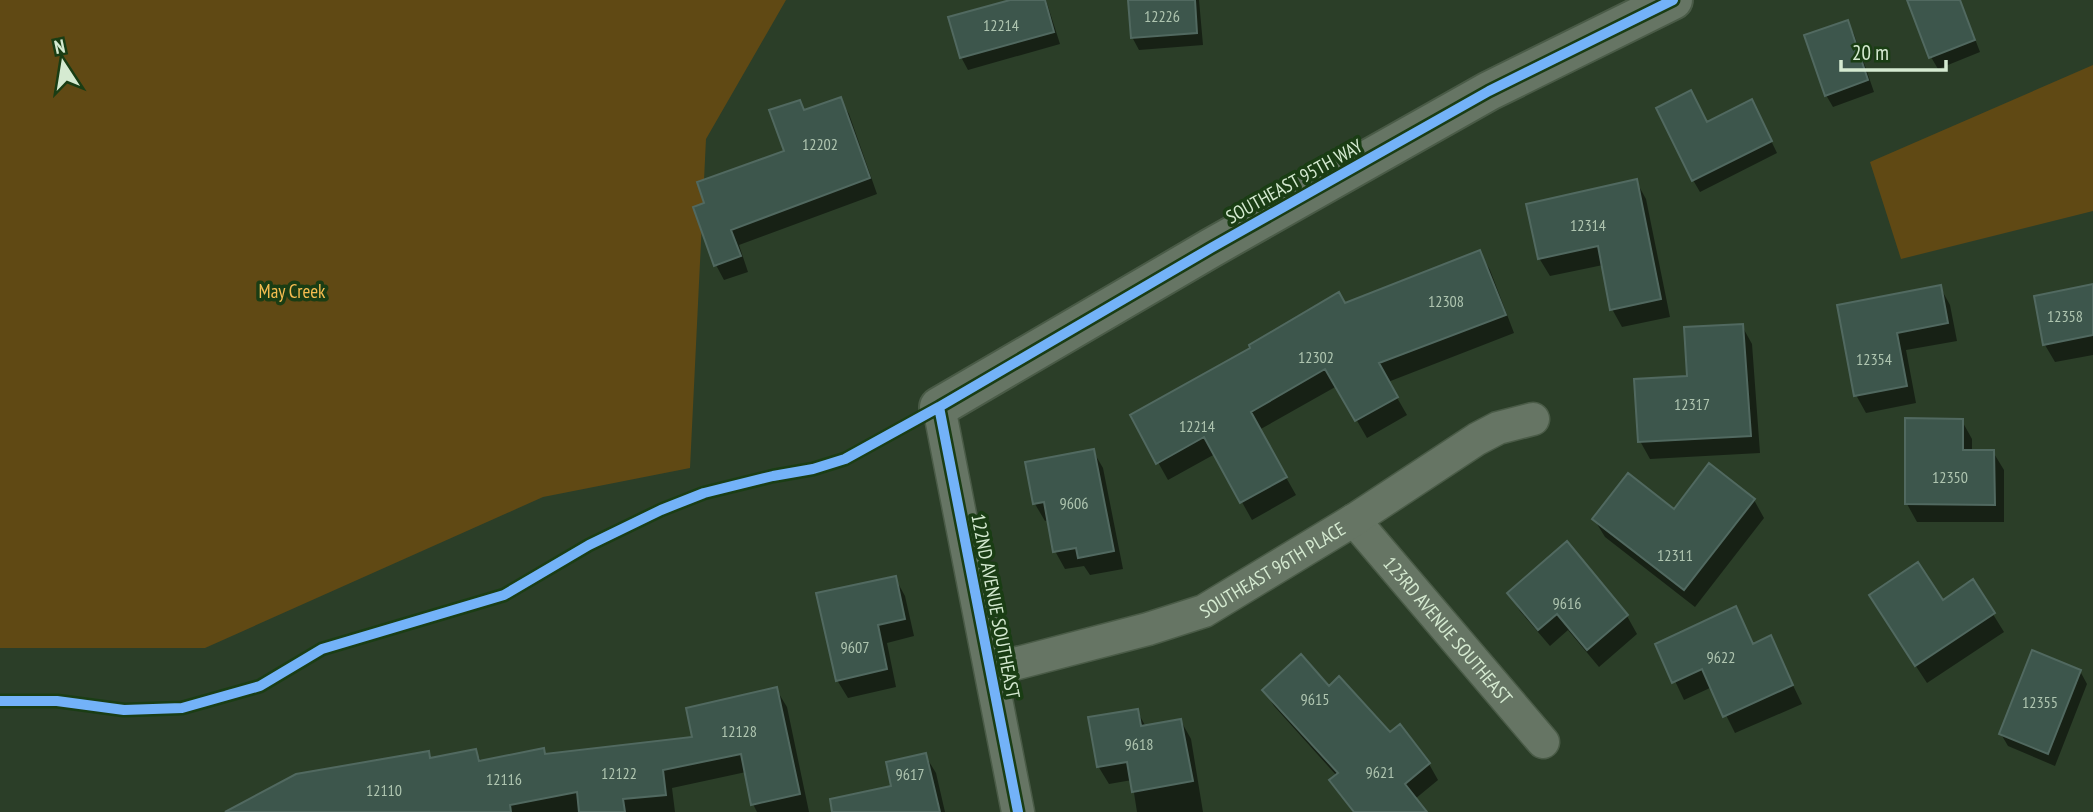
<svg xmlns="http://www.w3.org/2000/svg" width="2093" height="812" viewBox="0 0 2093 812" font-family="'PT Sans Narrow',sans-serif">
  <rect width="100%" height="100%" fill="#2b3e28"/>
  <path fill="#604914" d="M0 0H786L706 139 690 468 543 497 205 648H0Z
    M2093 65V211L1901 259 1870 162Z"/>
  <path fill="#0007" d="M1017 0H1046L1060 44 968 70 961 57Z
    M1129 0H1199L1203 45 1139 50 1132 37Z
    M1909 0H1960L1980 52 1938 69 1931 57Z
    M1847 22 1854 34 1874 92 1833 107 1826 95Z
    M840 99 849 114 877 194 739 245 748 272 724 280 716 265 707 204 786 152 805 112Z
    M1758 114 1777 153 1700 192 1693 180 1707 124Z
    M1636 181 1646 199 1670 317 1622 327 1612 309 1603 265 1550 276 1539 258Z
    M1480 253 1490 270 1514 333 1388 382 1407 415 1367 438 1337 386 1259 430 1296 495 1252 520 1215 454 1168 480 1132 416 1345 306Z
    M2093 286V355L2055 362 2045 345Z
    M1940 287 1950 305 1957 341 1906 350 1916 403 1866 413 1856 395 1839 306Z
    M1742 326 1752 344 1760 453 1650 459 1640 441 1689 378Z
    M1962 421 1972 439V452H1993L2004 470V522H1917L1907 504Z
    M1093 451 1103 468 1123 569 1090 575 1084 566 1065 569 1055 551 1049 520 1045 521 1035 504Z
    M1754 500 1764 518 1695 607 1605 537 1594 519 1674 512Z
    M1567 544 1627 616 1637 634 1599 667 1568 630 1550 646 1520 611 1509 593Z
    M895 578 905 596 914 636 887 643 896 687 848 698 837 680Z
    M1973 582 2004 632 1927 683 1881 613 1942 602Z
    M1736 609 1754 645 1770 638 1802 704 1735 733 1712 687 1684 700 1658 645Z
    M2080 671 2087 684 2055 766 2008 746 2001 734Z
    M1329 688 1389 735 1400 726 1429 764 1438 780 1415 799 1425 812H1353L1331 780 1337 776 1274 706 1264 690Z
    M776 689 787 707 809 812H757L753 804 746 772 672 788 675 812H228L428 753 432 760 475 751 482 762 543 750 547 756 694 739Z
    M1137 711 1146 727 1181 721 1191 739 1203 812H1137L1132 780 1109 784 1098 766Z
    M925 755 936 773 945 812H874Z"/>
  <path fill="#3d564c" stroke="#516960" stroke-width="2" d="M1010 0H1045L1054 32 960 58 948 17Z
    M1128 0H1195L1197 33 1131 38Z
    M1907 0H1960L1975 40 1929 58Z
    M1848 20 1868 80 1825 96 1804 35Z
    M1691 90 1707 122 1752 99 1772 141 1692 181 1656 108Z
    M841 97 870 178 731 230 741 256 714 266 693 207 704 203 697 182 784 151 769 110 800 100 804 110Z
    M1637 179 1661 299 1610 310 1598 246 1538 259 1526 204Z
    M1480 250 1506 315 1379 363 1398 397 1355 421 1325 369 1251 412 1287 477 1240 503 1204 437 1156 464 1130 415 1250 348 1249 345 1339 292 1345 303Z
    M2093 284V335L2043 345 2034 296Z
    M1941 285 1948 323 1897 333 1907 386 1854 396 1837 305Z
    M1743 324 1751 436 1638 442 1634 379 1687 376 1684 327Z
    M1905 418 1963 419V450H1994L1995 505 1905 504Z
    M1094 449 1114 551 1078 558 1076 548 1053 552 1044 502 1033 504 1025 462Z
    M1709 463 1755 499 1684 590 1592 519 1628 473 1674 509Z
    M1567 541 1628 615 1587 650 1557 614 1538 630 1507 593Z
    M1918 562 1943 600 1973 579 1995 613 1915 666 1869 595Z
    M896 576 905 619 878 625 887 669 836 681 816 593Z
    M1736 606 1753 644 1771 635 1793 685 1723 717 1702 669 1672 683 1655 644Z
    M2032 650 2081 670 2048 754 1999 734Z
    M1301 654 1329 686 1339 676 1390 732 1400 724 1430 763 1405 784 1427 812H1354L1329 780 1338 773 1262 690Z
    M777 687 800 794 751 805 741 754 663 770 666 795 623 799 625 812H579L577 792 510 805 511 812H225L296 774 429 751 430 758 476 749 479 761 544 748 545 754 692 737 686 708Z
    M1138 709 1141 726 1181 719 1193 781 1132 792 1127 762 1097 767 1088 717Z
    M926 753 940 812H832L830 799 891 786 886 762Z"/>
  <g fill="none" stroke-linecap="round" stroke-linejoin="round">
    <defs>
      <g id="minor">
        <path d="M939 407 1018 812"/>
        <path id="s1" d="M1354 520 1543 742"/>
        <path id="s2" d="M991 670 1148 629 1204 611 1354 520 1477 439 1498 428 1533 419"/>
      </g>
      <path id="tertiary" d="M939 407 1211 248 1489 91 1673 0"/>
    </defs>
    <use href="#minor" stroke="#4a5b47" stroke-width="35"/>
    <use href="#tertiary" stroke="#4a5b47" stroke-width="42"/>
    <use href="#minor" stroke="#667564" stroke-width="32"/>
    <use href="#tertiary" stroke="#667564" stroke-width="38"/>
    <defs>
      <path id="cycleway" d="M939 407 1018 812
        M0 701H57L124 710 182 708 260 686 322 649 504 595 589 545 661 510 704 493 773 476 813 469 845 459 939 407 1211 248 1489 91 1673 0"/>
    </defs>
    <use href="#cycleway" stroke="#1a3d14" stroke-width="15"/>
    <use href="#cycleway" stroke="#73b2f8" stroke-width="10"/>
  </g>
  <g text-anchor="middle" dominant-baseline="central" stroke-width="7" stroke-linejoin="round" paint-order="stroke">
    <g font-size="16" fill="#afc5b0">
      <text x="1162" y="16">12226</text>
      <text x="1001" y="25">12214</text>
      <text x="820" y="144">12202</text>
      <text x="1588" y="225">12314</text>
      <text x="1446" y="301">12308</text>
      <text x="2065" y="316">12358</text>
      <text x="1316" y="357">12302</text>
      <text x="1874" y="359">12354</text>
      <text x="1692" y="404">12317</text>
      <text x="1197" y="426">12214</text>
      <text x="1950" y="477">12350</text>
      <text x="1074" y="503">9606</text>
      <text x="1675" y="555">12311</text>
      <text x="1567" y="603">9616</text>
      <text x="855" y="647">9607</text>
      <text x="1721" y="657">9622</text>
      <text x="1315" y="699">9615</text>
      <text x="2040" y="702">12355</text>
      <text x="739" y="731">12128</text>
      <text x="1139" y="744">9618</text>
      <text x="1380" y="772">9621</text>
      <text x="619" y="773">12122</text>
      <text x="910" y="774">9617</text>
      <text x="504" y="779">12116</text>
      <text x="384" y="790">12110</text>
    </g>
    <g font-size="19" fill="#d5ead1" stroke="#1a3d14">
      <text transform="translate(1294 181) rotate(-29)">SOUTHEAST 95TH WAY</text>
      <text stroke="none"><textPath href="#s2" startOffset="301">SOUTHEAST 96TH PLACE</textPath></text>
      <text transform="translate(996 606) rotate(79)">122ND AVENUE SOUTHEAST</text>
      <text stroke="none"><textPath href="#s1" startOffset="145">123RD AVENUE SOUTHEAST</textPath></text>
    </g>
    <g font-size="19" fill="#f5bc50" stroke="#1a3d14">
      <text x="292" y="291">May Creek</text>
    </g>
  </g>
  <g transform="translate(63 63) rotate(348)" stroke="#1a3d14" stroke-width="5" paint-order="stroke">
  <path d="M0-5L12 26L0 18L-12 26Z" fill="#d5ead1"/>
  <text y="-10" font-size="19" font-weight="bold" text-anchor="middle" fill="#d5ead1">N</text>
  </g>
  <path d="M1841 60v10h105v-10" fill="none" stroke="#d5ead1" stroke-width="3.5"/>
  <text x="1852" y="60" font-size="21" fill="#d5ead1" stroke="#1a3d14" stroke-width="5" paint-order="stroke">20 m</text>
</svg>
